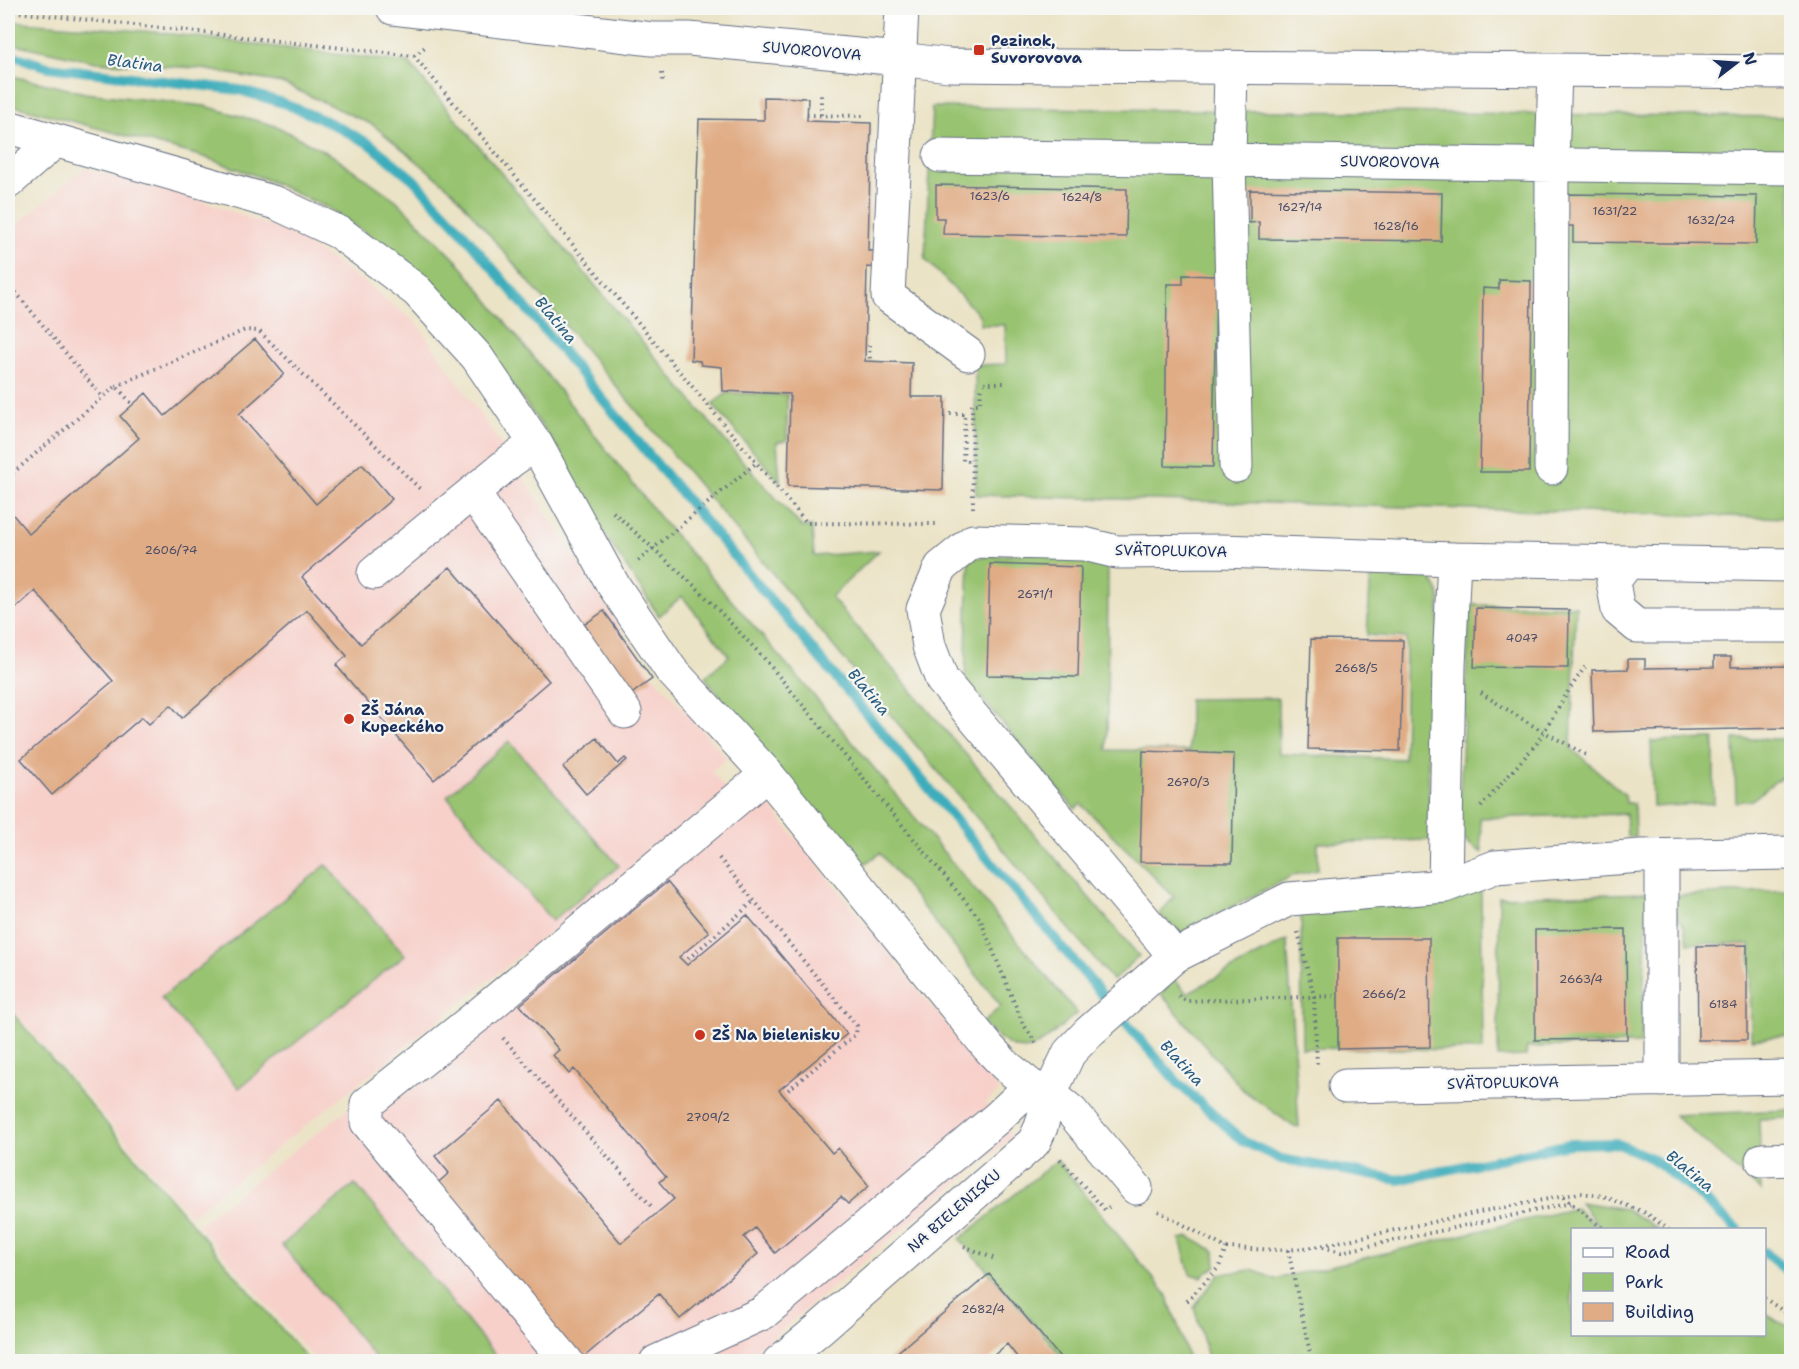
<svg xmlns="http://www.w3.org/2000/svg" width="1799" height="1369" viewBox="0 0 1799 1369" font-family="'Shantell Sans',sans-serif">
  <rect width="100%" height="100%" fill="#f6f6f2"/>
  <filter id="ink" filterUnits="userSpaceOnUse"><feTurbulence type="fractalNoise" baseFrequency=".0167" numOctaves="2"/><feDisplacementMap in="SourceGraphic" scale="12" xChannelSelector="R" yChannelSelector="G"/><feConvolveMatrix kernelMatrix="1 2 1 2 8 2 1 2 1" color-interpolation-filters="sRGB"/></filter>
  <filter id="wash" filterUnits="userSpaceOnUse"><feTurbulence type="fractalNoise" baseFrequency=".008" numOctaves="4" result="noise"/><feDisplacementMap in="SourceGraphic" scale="24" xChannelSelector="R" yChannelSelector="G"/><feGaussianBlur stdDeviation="1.35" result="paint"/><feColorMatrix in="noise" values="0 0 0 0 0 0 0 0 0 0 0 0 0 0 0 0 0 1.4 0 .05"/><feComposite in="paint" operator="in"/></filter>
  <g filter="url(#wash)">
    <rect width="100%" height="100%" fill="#ebe3c6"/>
    <path fill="#f7d0ca" d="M85 168 210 203 293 235 368 285 418 325 512 460 622 631 656 679 727 758 711 772 728 791 191 1216 8 1004V232Z
      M758 791 1000 1091 985 1103 1013 1137 744 1361H316L198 1225Z"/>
    <path fill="#98c370" stroke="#5a7967" stroke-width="1.5" d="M8 21 156 32 409 63 738 456 802 527H812L814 556 879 551 831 597 1139 956 1113 981 453 191 373 125 282 83 197 68 96 62 8 43Z
      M8 75 85 93 205 106 276 126 333 156 396 200 458 262 660 518 815 697 1077 1013C1037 1046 1026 1069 983 1023L1001 1006 880 853 856 870 705 677 729 656 682 596 659 616 593 517 559 450 505 375 455 308 394 252 328 208 265 179 204 157 8 104Z
      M932 107 1791 117V518L976 495 975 365 1006 364 1005 325H980V316L925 259Z
      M727 393 787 395V440L777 442 780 482 712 404Z
      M1085 549 1108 564 1107 750 1189 751V699L1278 698 1279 754 1404 759 1406 638 1367 635 1371 570C1400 571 1433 563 1440 598L1428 759 1430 840 1318 843V870L1294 875 1181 933 1159 914 1174 897 1081 804 1075 809 965 679 969 558Z
      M1470 605 1576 606 1571 748 1625 795 1626 803H1634L1635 836 1627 837 1626 814 1480 818 1482 853 1468 843 1458 831Z
      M1714 739V803L1653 807 1651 741Z
      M1734 739H1791V769L1752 800 1736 802Z
      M509 741 619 866 552 921 447 796Z
      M326 865 405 955 239 1088 161 998Z
      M1481 890 1483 1050 1302 1048 1301 903 1420 900Z
      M1791 890V1035L1751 1039 1750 944 1688 943 1683 924 1670 907V896Z
      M1648 893 1641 1044 1527 1047 1526 1056 1498 1057 1499 897Z
      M1287 940 1299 1127H1294L1243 1090 1161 994 1174 979 1187 993Z
      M8 1008 309 1361H8Z
      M1792 1110 1791 1118 1759 1119 1761 1191 1674 1115Z
      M1057 1160 1166 1294 1179 1328 1189 1361H1066L960 1239Z
      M355 1184 500 1361H378L282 1245Z
      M1580 1202 1626 1209 1658 1229H1601Z
      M1576 1208 1599 1229 1572 1230V1334H1764L1765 1314 1791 1328V1361H1209L1194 1307 1219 1274 1252 1270 1275 1279Z
      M1189 1237 1215 1251 1216 1266 1201 1277 1190 1274 1180 1239Z"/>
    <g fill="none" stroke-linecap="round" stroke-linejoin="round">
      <path stroke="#3eadbb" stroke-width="10" d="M8 54 48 67 239 90 283 103 326 121 370 144 413 179 458 227 1130 1028 1179 1084 1243 1141 1281 1159 1399 1180 1570 1144 1616 1143 1653 1159 1701 1197 1738 1230
        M1764 1252 1792 1275"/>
    </g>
    <g id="blocks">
      <path fill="#e0ac85" d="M764 97 808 98 807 121 871 123 868 251H880L879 268 867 267 865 361 912 363 911 397H945L943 490 788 486 790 394 723 391 722 367 701 365 700 361 691 360 699 119 764 120Z
        M936 185 1127 189 1126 237 943 234 944 218H936Z
        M1250 190 1442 193 1441 241 1259 239V222L1250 223Z
        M1565 194 1757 196 1756 244 1573 242V226H1564Z
        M1183 275 1216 276 1213 467 1165 466 1167 284H1183Z
        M1499 280 1531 281 1529 472H1480L1483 288 1499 289Z
        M255 339 284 374 239 414 316 504 362 464 392 499 302 577 361 644 450 567 549 681 434 780 336 665 347 656 307 610 182 718 171 705 149 724 142 717 52 795 21 759 113 681 35 591 8 615V513L10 511 29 534 139 438 120 416 146 393 165 416Z
        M990 564 1081 567 1078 677 987 675Z
        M1476 608 1569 610 1568 668 1474 667Z
        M604 611 652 679 630 695 581 627Z
        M1311 639 1403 640 1400 751 1308 749Z
        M1714 657H1731V667L1792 666V728L1594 732 1592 670 1628 669V659H1645V668L1714 667Z
        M597 738 618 764 625 758 627 760 586 794 563 767Z
        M1143 751 1234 754 1232 863 1140 862Z
        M667 882 709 932 679 957 687 965 747 915 847 1034 779 1090 832 1153 838 1148 869 1186 848 1204 841 1197 775 1253 755 1228 744 1237 758 1254 680 1319 659 1294 579 1361 433 1187 449 1173 435 1156 501 1101 621 1243 674 1199 659 1182 666 1177 574 1069 569 1074 553 1055 559 1050 520 1005Z
        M1626 929 1627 1039 1535 1040V930Z
        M1338 938H1429L1430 1047 1338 1049Z
        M1747 945V1040H1698L1697 946Z
        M989 1274 1064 1362H1021L1007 1344 986 1362H886Z"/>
    </g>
  </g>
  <g filter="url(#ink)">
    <use href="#blocks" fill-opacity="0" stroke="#646e82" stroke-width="1.5"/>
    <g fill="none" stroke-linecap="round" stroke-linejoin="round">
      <defs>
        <path id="minor" d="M393 8 652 39H689L900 59 949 65 1792 72
          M902 8 888 296 968 354
          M1231 68 1229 159 1236 466
          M8 127 276 203 340 233 417 291 477 357 536 444 612 583 671 670 767 774 988 1047 1005 1065 1031 1086 1050 1094 1071 1111 1136 1188
          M940 156 1792 168
          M8 182 55 141
          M1551 468 1552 164 1555 71
          M473 493 625 712
          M1628 562 1613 582 1618 610 1637 626H1792
          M374 573 512 460 536 444
          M1445 886 1449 666 1454 559
          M1175 956 942 680 929 646 923 609 941 567 973 541 1084 544 1117 552 1222 551 1454 559 1792 565
          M1662 1080V856
          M1345 1086 1792 1077
          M1762 1160 1792 1159
          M567 1362 367 1122V1104L481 1013 767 774
          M656 1362 763 1313 997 1118 1031 1086
          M779 1362 818 1330 1034 1142 1041 1127 1050 1094 1069 1053 1089 1032 1175 956 1289 899 1445 886 1495 867 1641 856 1792 853"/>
      </defs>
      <use href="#minor" stroke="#646e82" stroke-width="35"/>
      <path stroke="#646e82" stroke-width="4" stroke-dasharray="1.5 4.5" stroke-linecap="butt" d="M8 11 414 56 807 523 939 524
        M414 56 425 47
        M662 73 663 81
        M807 115 864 116
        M821 115V91
        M8 283 102 397
        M869 345 870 361
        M984 383H1007
        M116 386 245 330 259 331 422 491
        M944 414H965L963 461H973
        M8 477 116 386 133 405
        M973 508 972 404H980L981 385
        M613 512 699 590 763 657 980 919 1023 1024 1036 1043
        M638 561 756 463
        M1481 693 1530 724 1588 756
        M1481 807 1537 743 1569 690 1585 667
        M719 858 857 1026 856 1034 788 1090
        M1298 932 1314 996 1317 1066
        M688 959 755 900
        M1178 996 1186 1001 1338 996
        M503 1038 652 1207
        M1060 1159 1105 1210 1109 1207
        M1563 1197 1605 1230
        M1158 1211 1226 1248 1250 1249 1288 1250 1320 1246 1479 1212 1580 1193 1603 1196 1646 1213 1669 1230
        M964 1246 995 1259
        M1323 1247 1341 1252 1571 1203
        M1288 1250 1312 1362
        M1764 1298 1792 1317
        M1187 1301 1219 1267 1226 1248"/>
      <use href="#minor" stroke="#fff" stroke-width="33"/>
    </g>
  </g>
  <g fill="#c8321e" stroke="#f6f6f2" stroke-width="2">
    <rect x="973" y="44" width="12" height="12" rx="3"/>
    <circle cx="349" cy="719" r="6"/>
    <circle cx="700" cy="1035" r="6"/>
  </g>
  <g text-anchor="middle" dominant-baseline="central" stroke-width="4.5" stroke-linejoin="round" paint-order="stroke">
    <g font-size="12" fill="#4c4e68">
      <text x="990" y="196">1623/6</text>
      <text x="1082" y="197">1624/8</text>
      <text x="1300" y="207">1627/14</text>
      <text x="1615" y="211">1631/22</text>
      <text x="1711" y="220">1632/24</text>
      <text x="1396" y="226">1628/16</text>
      <text x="171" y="550">2606/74</text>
      <text x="1035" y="594">2671/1</text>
      <text x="1522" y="638">4047</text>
      <text x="1356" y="668">2668/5</text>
      <text x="1188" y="782">2670/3</text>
      <text x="1581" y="979">2663/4</text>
      <text x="1384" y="994">2666/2</text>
      <text x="1723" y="1004">6184</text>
      <text x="708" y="1117">2709/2</text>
      <text x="983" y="1309">2682/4</text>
    </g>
    <g font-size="15" font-weight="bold" fill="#1b2f5e" stroke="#f6f6f2" text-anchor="start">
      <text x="991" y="41">Pezinok,<tspan x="991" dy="17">Suvorovova</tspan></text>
      <text x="361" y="710">ZŠ Jána<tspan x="361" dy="17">Kupeckého</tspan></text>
      <text x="712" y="1035">ZŠ Na bielenisku</text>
    </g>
    <g font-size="15" fill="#1b2f5e" stroke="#f6f6f2">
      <text transform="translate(812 51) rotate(5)">SUVOROVOVA</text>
      <text transform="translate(1390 162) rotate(1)">SUVOROVOVA</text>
      <text transform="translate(1171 551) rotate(1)">SVÄTOPLUKOVA</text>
      <text transform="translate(1503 1083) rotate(-1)">SVÄTOPLUKOVA</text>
      <text transform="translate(954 1211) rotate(-41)">NA BIELENISKU</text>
    </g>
    <g font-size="16" font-style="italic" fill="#275b7f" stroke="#f6f6f2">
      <text transform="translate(135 63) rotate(7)">Blatina</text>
      <text transform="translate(556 320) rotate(50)">Blatina</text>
      <text transform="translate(869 692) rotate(50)">Blatina</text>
      <text transform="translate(1182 1063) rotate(47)">Blatina</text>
      <text transform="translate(1690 1171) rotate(39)">Blatina</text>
    </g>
  </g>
  <rect width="1799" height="1369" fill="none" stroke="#f6f6f2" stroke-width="30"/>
  <rect x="1571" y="1228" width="195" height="108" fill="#f6f6f2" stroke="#9ea6b7" stroke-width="1.5"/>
  <rect x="1583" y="1248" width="30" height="9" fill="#ffffff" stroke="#9ea6b7" stroke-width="1.5"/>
  <text x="1625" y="1258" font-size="18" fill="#1b2f5e">Road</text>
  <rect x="1583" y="1273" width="30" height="18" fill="#98c370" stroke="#9ea6b7" stroke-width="1.5"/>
  <text x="1625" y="1288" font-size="18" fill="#1b2f5e">Park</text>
  <rect x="1583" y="1303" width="30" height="18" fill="#e0ac85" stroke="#9ea6b7" stroke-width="1.5"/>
  <text x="1625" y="1318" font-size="18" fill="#1b2f5e">Building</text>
  <g transform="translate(1736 63) rotate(73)" stroke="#f6f6f2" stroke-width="4.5" paint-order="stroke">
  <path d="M0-4.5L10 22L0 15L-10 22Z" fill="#1b2f5e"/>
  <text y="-9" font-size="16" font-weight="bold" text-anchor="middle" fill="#1b2f5e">N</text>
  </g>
</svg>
